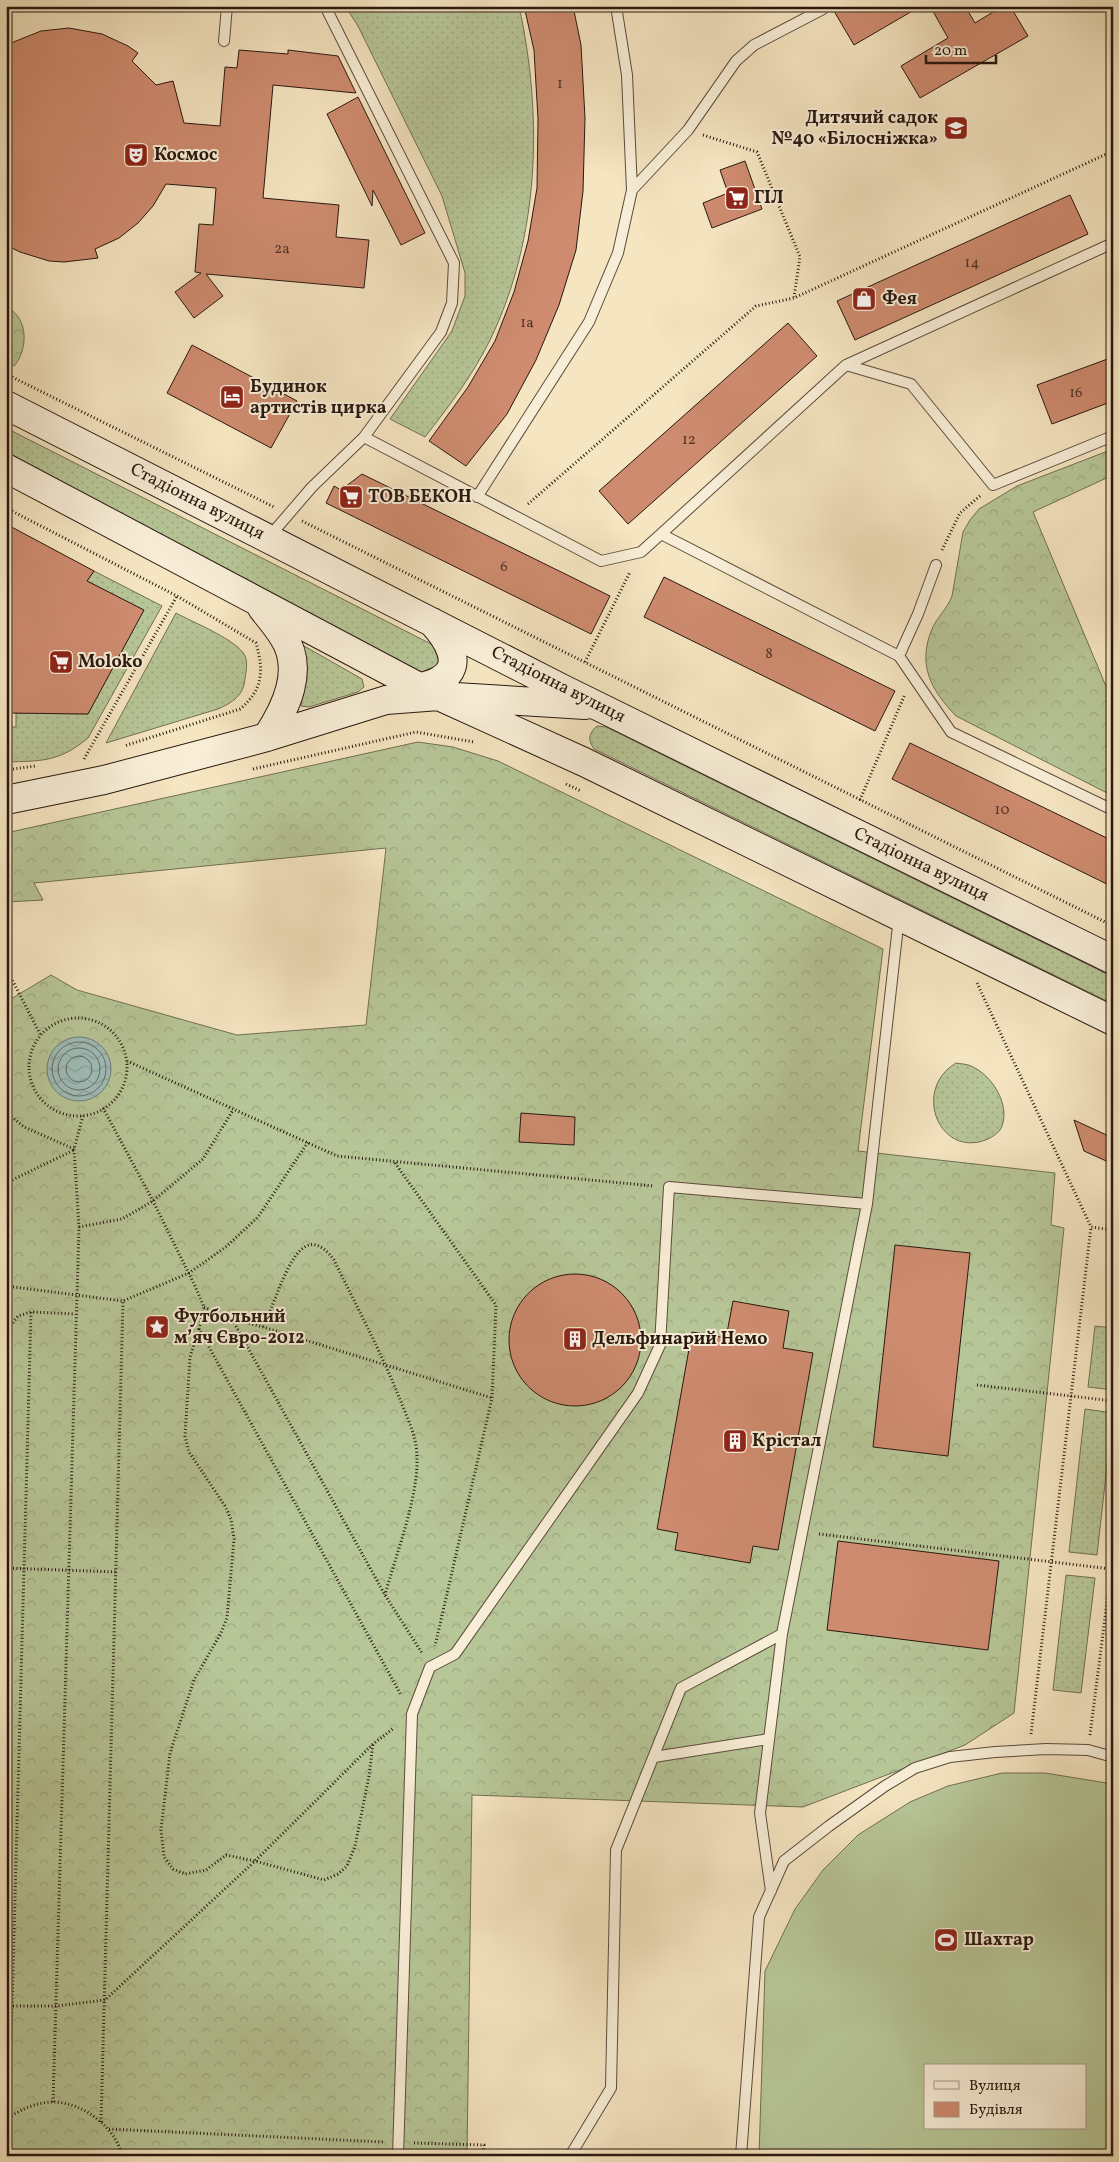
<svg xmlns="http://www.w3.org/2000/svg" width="1119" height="2162" viewBox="0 0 1119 2162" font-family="Vollkorn,serif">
  <defs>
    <pattern id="grass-dots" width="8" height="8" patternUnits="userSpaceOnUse" patternTransform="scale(1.25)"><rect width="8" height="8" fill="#b7c697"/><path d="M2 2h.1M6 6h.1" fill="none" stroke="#9da981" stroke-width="1.8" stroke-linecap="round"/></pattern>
    <pattern id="forest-crowns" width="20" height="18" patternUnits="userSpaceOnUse" patternTransform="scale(1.25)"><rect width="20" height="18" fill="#b7c697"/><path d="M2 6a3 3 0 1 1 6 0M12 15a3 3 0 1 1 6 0" fill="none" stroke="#9da981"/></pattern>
    <pattern id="water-waves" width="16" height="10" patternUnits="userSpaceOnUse" patternTransform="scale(1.25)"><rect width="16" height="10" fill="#9ebdb9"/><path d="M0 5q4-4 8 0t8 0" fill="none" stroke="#88a29e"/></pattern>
  </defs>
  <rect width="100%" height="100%" fill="#f5e5c1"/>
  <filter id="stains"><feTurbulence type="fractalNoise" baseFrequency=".004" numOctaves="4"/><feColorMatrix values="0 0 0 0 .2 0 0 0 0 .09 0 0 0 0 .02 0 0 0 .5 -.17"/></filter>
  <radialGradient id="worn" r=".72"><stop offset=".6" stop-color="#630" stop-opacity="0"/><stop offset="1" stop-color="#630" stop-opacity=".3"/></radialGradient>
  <path fill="url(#grass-dots)" stroke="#706f54" d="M345 6H519C543 116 540 237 490 340 473 375 449 406 425 437L390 419 452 331 465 296V273L442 196 358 26Z
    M6 428 439 648 441 653 437 671 418 674 6 455Z
    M94 571 162 606 88 738C59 762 42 761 6 762V727H16V713L88 714 143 610 87 581Z
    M176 613C192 622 238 640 245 656 248 662 246 672 245 679 244 695 232 703 218 709L106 743Z
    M304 646 362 679 364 687 358 692 309 707 301 706V647Z
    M597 726 606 727 1113 977V1004L594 749C588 740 588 734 597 726Z
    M956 1063C961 1064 967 1064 971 1066 992 1075 1010 1104 1002 1126 1000 1132 994 1136 988 1139 940 1160 911 1090 956 1063Z
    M1095 1326 1113 1328V1390L1088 1387Z
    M1085 1409 1113 1413 1097 1555 1069 1552Z
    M1066 1575 1095 1578 1081 1693 1053 1690Z"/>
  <path fill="url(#forest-crowns)" stroke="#706f54" d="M6 306C10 309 16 313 18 317 28 330 25 354 14 366L6 362Z
    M1113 449V475L1033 512 1113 703V796L956 716C931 690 917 665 932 629 937 617 948 608 952 596L963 532 970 520 979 509 1017 486Z
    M418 742 453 747 498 761 883 949 858 1151 1055 1173 1051 1225 1064 1228 1014 1713 965 1745 803 1807 472 1795 467 2156H6V1002L51 975 77 990 237 1035 366 1025 386 848 34 883 43 900 6 902V833Z"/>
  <path fill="#b7c697" stroke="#706f54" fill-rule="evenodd" d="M1002 1773H1045L1113 1784V2156H759L765 1971 795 1909 823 1870 858 1835 910 1802 948 1786ZM925 2066H1085V2128H925Z"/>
  <path fill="url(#water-waves)" stroke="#6f7b75" d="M47 1069a32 32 0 1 1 64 0a32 32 0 1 1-64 0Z"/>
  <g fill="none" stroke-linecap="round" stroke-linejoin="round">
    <path stroke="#646a64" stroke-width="1" d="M52 1069a27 27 0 1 1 54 0a27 27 0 1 1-54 0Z
      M58 1069a21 21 0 1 1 42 0a21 21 0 1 1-42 0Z
      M66 1069a13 13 0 1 1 26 0a13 13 0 1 1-26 0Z"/>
  </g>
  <path fill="#ce8b6f" stroke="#291810" d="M524 6H573L581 45 585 118 583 191 576 250 559 305 536 360 507 414 466 466 429 441 468 387 495 341 514 292 528 241 537 188 538 119 534 50Z
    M831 6H921L854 45Z
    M930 6H965L975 23 1003 6H1010L1028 36 920 98 901 66 948 38Z
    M69 28 102 34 128 46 138 53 132 61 156 85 173 81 184 123 220 126 225 67 237 68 239 50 288 54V50L338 56 356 93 273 85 263 198 339 205 336 237 369 240 364 288 206 274 223 296 194 318 175 292 201 273 195 272 199 224 213 225 216 188 166 184 153 206 138 223 119 238 95 249 98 258 64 262 49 261 20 252 6 245V45L41 31Z
    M358 97 425 233 401 245 373 190 372 206 327 114Z
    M745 161 762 209 712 228 703 203 728 193 720 170Z
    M1070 195 1088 234 855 340 837 301Z
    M788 323 817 356 628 524 599 491Z
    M192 345 297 401 271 448 167 393Z
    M1113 357V401L1052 424 1037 385Z
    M362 474 610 596 591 634 326 503 334 486 341 490Z
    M6 524 94 571 87 581 144 610 88 714 6 713Z
    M664 577 895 691 875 731 644 617Z
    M910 743 1113 841V887L892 779Z
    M521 1113 575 1117 574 1145 519 1142Z
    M1074 1120 1113 1138V1164L1084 1151Z
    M895 1245 970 1253 948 1456 873 1447Z
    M509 1340a66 66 0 1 1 132 0a66 66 0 1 1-132 0Z
    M733 1301 789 1311 783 1348 813 1353 778 1550 753 1546 750 1563 675 1550 678 1533 657 1529 692 1332 726 1338Z
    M838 1541 999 1561 988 1650 827 1630Z"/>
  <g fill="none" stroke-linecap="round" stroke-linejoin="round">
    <defs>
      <path id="lane" d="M325 6 454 263 452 303 441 332 364 437
        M224 41 227 6
        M632 190 688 130 736 61 754 45 823 9
        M846 365 911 384 993 485 1113 436
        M477 497 589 322 618 253 632 190 627 75 616 6
        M661 534 846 365 1113 243
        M269 537 312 487 364 437 601 561 641 552 661 534 899 656 951 732 1113 810
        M899 656 918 614 936 565
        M654 1757 769 1739
        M771 1891 760 1813 782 1634 867 1204 899 917
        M398 2156 412 1714 430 1667 455 1654 638 1393 660 1345 669 1187 867 1204
        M570 2156 611 2088 616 1850 681 1688 782 1634
        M741 2156 759 1917 784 1861 829 1826 885 1786 915 1768 950 1757 995 1752 1046 1749 1088 1750 1113 1757"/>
      <path id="secondary" d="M6 405 563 689 1113 960
        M6 468 419 687 584 762 1113 1021
        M262 608C269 617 277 626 283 636 305 669 286 708 267 737
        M410 691C420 687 432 685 440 680 466 665 446 637 432 622
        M6 800 104 780 267 737 386 700 439 696 585 705"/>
    </defs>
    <use href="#lane" stroke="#5c4b3c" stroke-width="12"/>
    <use href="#secondary" stroke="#291810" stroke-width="30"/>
    <path stroke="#291810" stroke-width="3" stroke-dasharray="1 2.5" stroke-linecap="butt" d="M703 135 757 152 800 257 794 297
      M6 374 274 507
      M528 504 756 306 794 298 1113 151
      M6 508 177 596 256 643C264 671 263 690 240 709L124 746
      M302 521 1113 926
      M942 550 960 513 981 495
      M585 662 630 572
      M84 759 177 596
      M253 769 416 732 474 742
      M6 770 35 766
      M566 784 581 791
      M860 800 905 694
      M6 968 40 1034
      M977 983 1091 1227
      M29 1067a49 49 0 1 1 98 0a49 49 0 1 1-98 0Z
      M127 1061 337 1156 654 1186
      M103 1108 153 1201 195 1286 204 1307 199 1329 401 1695
      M6 1112 24 1127 74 1149
      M395 1163 496 1305 492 1398 435 1646
      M6 1183 74 1150
      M79 1227 122 1219 153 1201 203 1159 233 1110
      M6 1286 123 1301 189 1273 227 1246 258 1217 308 1142
      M204 1307 232 1319 385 1595 422 1653
      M232 1319 263 1327 492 1398
      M263 1327C269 1313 275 1300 280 1286 291 1261 307 1223 334 1260 356 1305 380 1350 399 1397 406 1415 416 1434 417 1455 419 1496 396 1554 385 1595
      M199 1329 190 1357 185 1436 189 1452 225 1506 231 1519 234 1539 227 1618 221 1633 194 1680 170 1753 161 1830 164 1857 173 1869 185 1874 206 1870 226 1855 255 1861 324 1880 338 1874 347 1866 355 1846 369 1776 373 1744
      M6 1331 18 1316 31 1312 75 1314
      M977 1385 1113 1401
      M819 1534 1111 1569
      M6 1568 116 1572
      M1031 1734 1091 1227 1113 1230
      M1090 1735 1113 1555
      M6 2006H56L105 2000 255 1861 373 1744 394 1728
      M53 2102 79 1227 74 1149 83 1116
      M9 2118 31 1312
      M6 2120C18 2110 37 2102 53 2102 82 2102 116 2127 122 2156
      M101 2122 123 1301
      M109 2129 383 2142
      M414 2143 484 2145 483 2156"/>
    <use href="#lane" stroke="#f8eed7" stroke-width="10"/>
    <use href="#secondary" stroke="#f8eed7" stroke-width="28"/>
  </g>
  <defs>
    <symbol id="school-square" viewBox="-11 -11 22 22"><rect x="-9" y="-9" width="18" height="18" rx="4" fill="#8f2418" stroke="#f8eed7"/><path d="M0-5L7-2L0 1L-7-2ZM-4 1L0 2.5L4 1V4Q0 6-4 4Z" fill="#fff"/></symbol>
    <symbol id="theatre-square" viewBox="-11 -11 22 22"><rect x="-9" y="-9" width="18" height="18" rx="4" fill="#8f2418" stroke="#f8eed7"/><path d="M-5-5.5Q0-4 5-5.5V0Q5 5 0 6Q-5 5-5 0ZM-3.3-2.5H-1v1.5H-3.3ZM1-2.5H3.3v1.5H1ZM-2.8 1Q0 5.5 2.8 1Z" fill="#fff"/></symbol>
    <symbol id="supermarket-square" viewBox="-11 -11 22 22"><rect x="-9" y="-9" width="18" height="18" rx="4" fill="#8f2418" stroke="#f8eed7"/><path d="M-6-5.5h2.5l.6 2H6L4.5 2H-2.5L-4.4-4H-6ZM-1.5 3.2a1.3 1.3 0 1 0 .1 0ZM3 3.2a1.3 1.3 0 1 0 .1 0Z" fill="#fff"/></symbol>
    <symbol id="shop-square" viewBox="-11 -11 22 22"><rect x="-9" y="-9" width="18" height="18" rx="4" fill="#8f2418" stroke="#f8eed7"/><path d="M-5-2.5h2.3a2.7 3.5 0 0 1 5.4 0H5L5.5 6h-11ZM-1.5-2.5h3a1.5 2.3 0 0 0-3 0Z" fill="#fff"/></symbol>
    <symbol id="hotel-square" viewBox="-11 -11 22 22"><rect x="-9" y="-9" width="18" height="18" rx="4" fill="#8f2418" stroke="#f8eed7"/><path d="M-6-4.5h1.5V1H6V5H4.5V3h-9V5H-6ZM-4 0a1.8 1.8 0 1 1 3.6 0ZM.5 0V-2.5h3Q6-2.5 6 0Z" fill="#fff"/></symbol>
    <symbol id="sight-square" viewBox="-11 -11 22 22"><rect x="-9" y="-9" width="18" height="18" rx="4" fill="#8f2418" stroke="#f8eed7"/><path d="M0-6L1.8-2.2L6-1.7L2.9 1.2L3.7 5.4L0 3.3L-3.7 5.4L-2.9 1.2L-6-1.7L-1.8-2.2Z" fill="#fff"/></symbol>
    <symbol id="building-square" viewBox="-11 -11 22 22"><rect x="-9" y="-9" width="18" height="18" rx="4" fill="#8f2418" stroke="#f8eed7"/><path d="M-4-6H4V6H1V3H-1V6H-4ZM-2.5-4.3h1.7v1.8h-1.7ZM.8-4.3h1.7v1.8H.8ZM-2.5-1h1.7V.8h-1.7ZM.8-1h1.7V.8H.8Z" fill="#fff"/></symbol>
    <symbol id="stadium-square" viewBox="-11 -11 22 22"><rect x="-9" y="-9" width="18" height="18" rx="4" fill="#8f2418" stroke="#f8eed7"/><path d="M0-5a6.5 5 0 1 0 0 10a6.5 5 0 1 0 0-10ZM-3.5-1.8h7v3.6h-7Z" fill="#fff"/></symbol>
  </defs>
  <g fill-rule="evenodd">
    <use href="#school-square" x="942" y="114" width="28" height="28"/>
    <use href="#theatre-square" x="122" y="141" width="28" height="28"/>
    <use href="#supermarket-square" x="723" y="184" width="28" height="28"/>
    <use href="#shop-square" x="850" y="285" width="28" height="28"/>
    <use href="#hotel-square" x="218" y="383" width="28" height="28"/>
    <use href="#supermarket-square" x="337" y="483" width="28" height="28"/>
    <use href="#supermarket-square" x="47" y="648" width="28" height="28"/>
    <use href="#sight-square" x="143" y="1313" width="28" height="28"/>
    <use href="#building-square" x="561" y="1325" width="28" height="28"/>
    <use href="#building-square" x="721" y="1427" width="28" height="28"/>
    <use href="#stadium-square" x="932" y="1926" width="28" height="28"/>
  </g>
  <g text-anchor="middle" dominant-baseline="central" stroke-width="4" stroke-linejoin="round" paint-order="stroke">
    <g font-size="15" fill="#523528">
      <text x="560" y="84">1</text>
      <text x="282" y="249">2а</text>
      <text x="972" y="263">14</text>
      <text x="527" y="323">1а</text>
      <text x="1076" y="393">16</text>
      <text x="689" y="440">12</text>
      <text x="504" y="567">6</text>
      <text x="769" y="654">8</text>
      <text x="1002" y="810">10</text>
    </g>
    <g font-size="18" font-weight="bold" fill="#291810" stroke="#f8eed7" text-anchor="start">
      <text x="938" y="118" text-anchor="end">Дитячий садок<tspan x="938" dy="21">№40 «Білосніжка»</tspan></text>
      <text x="154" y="155">Космос</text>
      <text x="754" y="198">ГІЛ</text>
      <text x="882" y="299">Фея</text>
      <text x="250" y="387">Будинок<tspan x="250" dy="21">артистів цирка</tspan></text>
      <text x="368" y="497">ТОВ БЕКОН</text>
      <text x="78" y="662">Moloko</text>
      <text x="174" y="1317">Футбольний<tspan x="174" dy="21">мʼяч Євро-2012</tspan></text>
      <text x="592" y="1339">Дельфинарий Немо</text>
      <text x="752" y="1441">Крістал</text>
      <text x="964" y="1940">Шахтар</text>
    </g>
    <g font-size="18" fill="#291810" stroke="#f8eed7">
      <text transform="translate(197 502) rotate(27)">Стадіонна вулиця</text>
      <text transform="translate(558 685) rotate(27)">Стадіонна вулиця</text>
      <text transform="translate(921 865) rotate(26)">Стадіонна вулиця</text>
    </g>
  </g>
  <rect width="1119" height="2162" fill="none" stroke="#f5e5c1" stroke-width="25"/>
  <rect x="8" y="8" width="1104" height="2147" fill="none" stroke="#291810" stroke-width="2.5"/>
  <rect x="12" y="12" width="1094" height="2137" fill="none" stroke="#291810"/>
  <rect x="924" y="2064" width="162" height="65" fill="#f8eed7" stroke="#a59887"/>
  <rect x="934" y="2081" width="25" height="8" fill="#f8eed7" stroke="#a59887"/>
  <text x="969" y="2090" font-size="15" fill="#291810">Вулиця</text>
  <rect x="934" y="2102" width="25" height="15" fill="#ce8b6f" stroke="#a59887"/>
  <text x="969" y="2114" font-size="15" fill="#291810">Будівля</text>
  <path d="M926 55v8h70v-8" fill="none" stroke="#291810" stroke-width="2.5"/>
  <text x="934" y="55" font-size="15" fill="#291810" stroke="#f8eed7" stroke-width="4" paint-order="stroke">20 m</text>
  <rect width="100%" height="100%" filter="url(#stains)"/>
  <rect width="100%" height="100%" fill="url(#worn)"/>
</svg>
